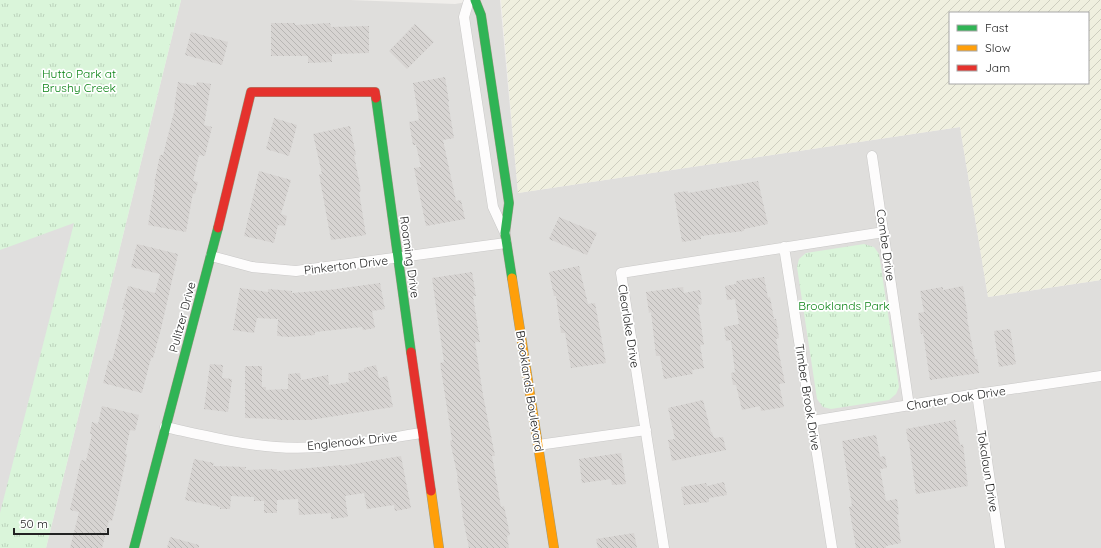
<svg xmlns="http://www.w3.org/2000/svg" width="1101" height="548" viewBox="0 0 1101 548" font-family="Quicksand,sans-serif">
  <defs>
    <pattern id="farmland-furrows" width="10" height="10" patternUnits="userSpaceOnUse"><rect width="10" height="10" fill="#efefdf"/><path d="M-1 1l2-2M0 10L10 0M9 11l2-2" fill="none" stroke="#cdcdbf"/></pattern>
    <pattern id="park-tufts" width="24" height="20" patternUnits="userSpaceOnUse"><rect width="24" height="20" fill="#daf5da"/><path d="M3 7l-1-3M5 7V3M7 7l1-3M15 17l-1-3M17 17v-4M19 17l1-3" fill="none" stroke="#bbd2bb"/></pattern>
    <pattern id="building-back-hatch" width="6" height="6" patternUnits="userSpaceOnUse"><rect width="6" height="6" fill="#d7d4d2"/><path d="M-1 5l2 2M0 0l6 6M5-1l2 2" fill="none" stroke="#b8b6b4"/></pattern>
  </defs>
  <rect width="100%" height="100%" fill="#f0eeeb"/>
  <path fill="#dfdedc" d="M181 0H350L455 4 479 0H500L518 193 960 127 988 297 1101 280V548H46Z"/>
  <path fill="url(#farmland-furrows)" fill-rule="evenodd" d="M501 0H1101V280L988 297 960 127 518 193ZM950 13H1088V83H950Z"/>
  <path fill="url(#park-tufts)" d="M0 0H181L46 548H0Z
    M864 244 874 247 879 254 899 387 896 394 889 400 831 409 823 407 817 399 797 267 799 259 806 253Z"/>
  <path fill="#e0dfde" d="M74 223 0 513V250Z"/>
  <path fill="url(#building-back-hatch)" d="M271 23H295V25L330 23 331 27 369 26V53L332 54V62L308 63V56H271Z
    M415 24 434 42 407 69 389 51Z
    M191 32 228 42 222 65 185 55Z
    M445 77 449 102H448L454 138 443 140 456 201 461 200 465 219 426 226 414 168 421 167 416 145H413L409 122 419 120 413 83Z
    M178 82 196 86 197 82 211 84 204 125 212 127 205 156 199 155 193 181 198 182 195 194 193 193 186 232 148 225 155 184H154L160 155H163L175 108H174Z
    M274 118 297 125 289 156 266 149Z
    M350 126 356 155H354L361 191 359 192 366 235 331 240 319 174H322L313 134Z
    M259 171 291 180 281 214 287 216 285 226 278 225 274 243 244 236Z
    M758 181 768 224 744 229V231L701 236V239L682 242 674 193 688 191V193Z
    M559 217 597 233 587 255 549 239Z
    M137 244 178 254 161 329 153 358H151L142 393 103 383 109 360 112 361 125 310 122 309 128 286 155 293 160 274 131 267Z
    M579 266 588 304 595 303 606 363 571 368 565 333H561L556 296H554L549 272Z
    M472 272 476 296H473L480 342H475L483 395 495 456H492L501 507 504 506 510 535 507 536 509 548H469L462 514H463L457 478H458L450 441 452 440 440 363 444 362 432 278Z
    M764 277 768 298 770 297 774 319H776L779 338 776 339 785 383 779 384 784 407 761 411 760 406 742 410 736 385H733L731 373 735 372 731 340 726 341 724 327 739 324 735 299 727 300 725 286 736 284V281Z
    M380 283 385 309 372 311 375 328 363 330 362 327 315 332V335L289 337 277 336 278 319 257 318 254 333 233 330 240 288 268 292V289L292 291V293L329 290Z
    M963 286 968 319H967L975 359H977L979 373 930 380 923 333 921 334 918 313 924 312 920 291 943 287V290Z
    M683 287 684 293 700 290 702 304 698 305 704 345H700L704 368 692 370 693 374 664 379 660 356H656L651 312 649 313 646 292Z
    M1010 329 1016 364 999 367 994 331Z
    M210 364 223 365 222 378 232 379 228 412 204 409Z
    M376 365 379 378 387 376 393 407 310 420H277V419L245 418V366H262V387H266V390L288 389V374L300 373 301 380 328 375 329 385 349 382 348 373 364 370V368Z
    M703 400 711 432H712L714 438 723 437 726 450 672 461 668 440 675 439 668 408Z
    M102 406 139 415 135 431 130 430 125 454H127L119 492 112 521 109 520 102 548H70L79 512 70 510 81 460 86 461 92 434H90L92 422 98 424Z
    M955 420 960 445 963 444 968 486 916 494 909 442H908L906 429Z
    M876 435 880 457 885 456 887 468 880 469 886 501 897 499 899 514 897 515 901 543 886 546V548H856L849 507 852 506 842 441Z
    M621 453 626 484 612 485 611 479 582 483 579 459Z
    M401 456 411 508 395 511 394 505 367 509 364 493 345 496 348 517 331 519V513L299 515 298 499 277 500V513H264V501H254V497L231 496 230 509H220V507L185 500 194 459 214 463 213 466 246 467 245 470 277 469V471L342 465V466Z
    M724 482 727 495 709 498V502L684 505 681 487 706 483 707 486Z
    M634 533 637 548H598L596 539Z
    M170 537 199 545V548H167Z"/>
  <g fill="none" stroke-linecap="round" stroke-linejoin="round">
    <defs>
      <path id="street" d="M469 0 464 17 493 207 505 233
        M872 156 909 406
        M784 247 832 548
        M211 256 252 267 296 271 506 243
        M977 394 1000 548
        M812 421 977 394 1101 376
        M165 427C202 435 238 444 276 447 325 451 374 440 422 433
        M538 445 646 430
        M664 548 621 273 884 232"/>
      <path id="fast" d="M475 0 481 15 509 203 505 233 512 278
        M376 98 411 352
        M134 548 218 228"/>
      <path id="slow" d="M512 278 554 548
        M431 491 439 548"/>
      <path id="jam" d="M218 228 251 92H375L376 98
        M411 352 431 491"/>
    </defs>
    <use href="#street" stroke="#c9c8c7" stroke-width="11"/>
    <use href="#fast" stroke="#999a82" stroke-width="10"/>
    <use href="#slow" stroke="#999a82" stroke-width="10"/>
    <use href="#jam" stroke="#999a82" stroke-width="10"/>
    <use href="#street" stroke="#fdfcfc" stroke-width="10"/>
    <use href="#fast" stroke="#30b455" stroke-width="9"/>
    <use href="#slow" stroke="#ff9f0a" stroke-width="9"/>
    <use href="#jam" stroke="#e5322d" stroke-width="9"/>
  </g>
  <g text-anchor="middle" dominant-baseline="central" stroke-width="3.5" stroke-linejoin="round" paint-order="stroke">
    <g font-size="12" fill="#0c8416" stroke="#fff">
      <text x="79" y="73">Hutto Park at<tspan x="79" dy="14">Brushy Creek</tspan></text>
      <text x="844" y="305">Brooklands Park</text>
    </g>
    <g font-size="12" fill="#222" stroke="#fff">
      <text transform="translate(886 245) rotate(82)">Combe Drive</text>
      <text transform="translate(410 257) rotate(82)">Roaming Drive</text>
      <text transform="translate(346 265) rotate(-7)">Pinkerton Drive</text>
      <text transform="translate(182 317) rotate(-75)">Pulitzer Drive</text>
      <text transform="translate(629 326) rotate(81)">Clearlake Drive</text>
      <text transform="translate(530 391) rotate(81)">Brooklands Boulevard</text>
      <text transform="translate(808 397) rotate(81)">Timber Brook Drive</text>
      <text transform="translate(956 398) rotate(-9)">Charter Oak Drive</text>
      <text transform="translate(352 441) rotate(-6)">Englenook Drive</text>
      <text transform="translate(988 471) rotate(81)">Tokalaun Drive</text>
    </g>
  </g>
  <rect x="949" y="12" width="140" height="72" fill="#ffffff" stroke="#a7a7a7"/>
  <rect x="957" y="25" width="20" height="6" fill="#30b455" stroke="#a7a7a7"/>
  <text x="985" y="32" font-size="12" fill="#222222">Fast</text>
  <rect x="957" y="45" width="20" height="6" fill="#ff9f0a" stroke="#a7a7a7"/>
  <text x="985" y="52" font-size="12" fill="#222222">Slow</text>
  <rect x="957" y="65" width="20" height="6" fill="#e5322d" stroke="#a7a7a7"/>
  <text x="985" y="72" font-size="12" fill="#222222">Jam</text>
  <path d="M14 528v6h94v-6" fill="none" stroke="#222222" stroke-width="2"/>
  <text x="20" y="528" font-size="12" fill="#222222" stroke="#ffffff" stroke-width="3" paint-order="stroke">50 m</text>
</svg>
